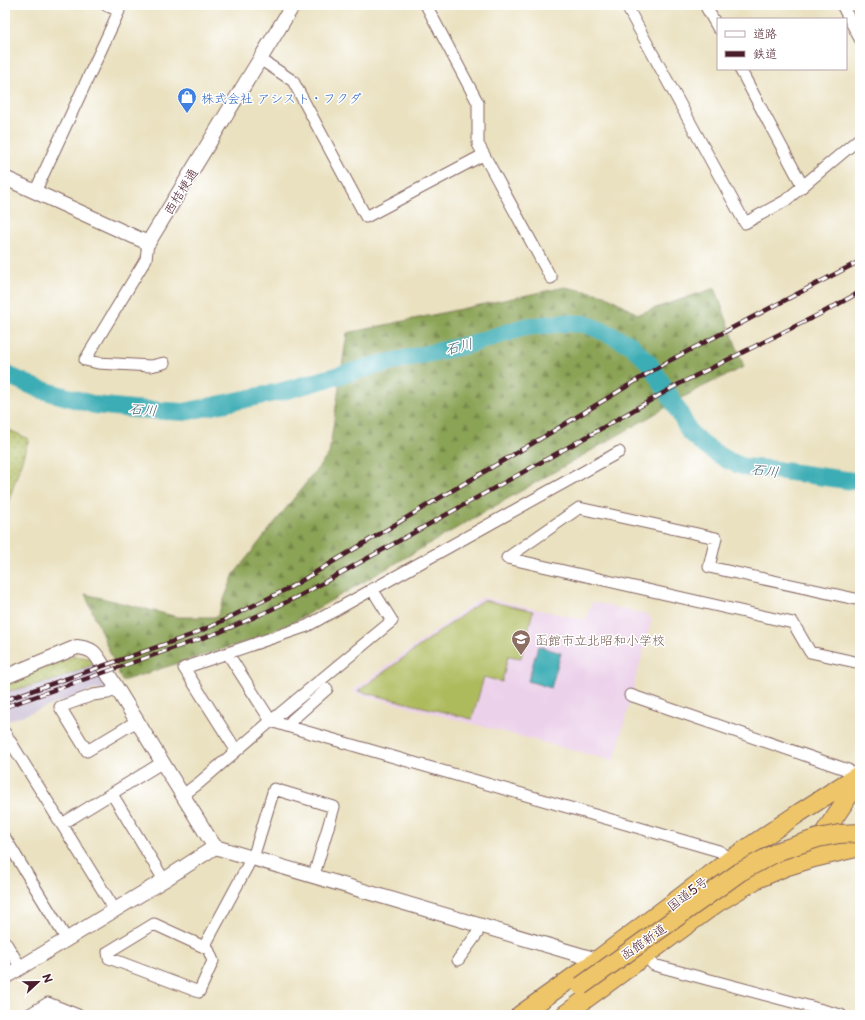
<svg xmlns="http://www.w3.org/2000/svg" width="865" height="1020" viewBox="0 0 865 1020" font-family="'Playpen Sans','Klee One',sans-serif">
  <defs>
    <pattern id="grass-dots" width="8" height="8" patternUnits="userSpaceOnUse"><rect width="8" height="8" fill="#aebb5d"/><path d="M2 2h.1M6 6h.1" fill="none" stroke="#90974d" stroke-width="1.8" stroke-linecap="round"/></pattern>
    <pattern id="forest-firs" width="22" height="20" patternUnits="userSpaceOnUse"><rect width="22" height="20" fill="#8aa354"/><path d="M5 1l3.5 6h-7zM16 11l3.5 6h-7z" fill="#738446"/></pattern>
  </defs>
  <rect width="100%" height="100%" fill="#fff"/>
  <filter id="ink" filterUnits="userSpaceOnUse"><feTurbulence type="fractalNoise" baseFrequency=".025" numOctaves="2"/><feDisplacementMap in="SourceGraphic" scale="8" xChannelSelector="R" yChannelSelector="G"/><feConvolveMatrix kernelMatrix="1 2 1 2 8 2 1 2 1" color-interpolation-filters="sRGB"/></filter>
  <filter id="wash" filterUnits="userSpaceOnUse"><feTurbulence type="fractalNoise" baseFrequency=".012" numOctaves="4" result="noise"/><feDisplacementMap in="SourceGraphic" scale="16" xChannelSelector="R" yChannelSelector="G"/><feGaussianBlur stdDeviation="0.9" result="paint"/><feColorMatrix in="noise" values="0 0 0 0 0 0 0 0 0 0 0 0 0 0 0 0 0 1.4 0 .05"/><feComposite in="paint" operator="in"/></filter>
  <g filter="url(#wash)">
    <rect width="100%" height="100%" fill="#eae1c0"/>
    <path fill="#ecd1ea" d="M482 597 585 620 592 602 649 615 648 617 652 619 614 761 351 692Z"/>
    <path fill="#cbbfd5" d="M94 664 108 686 105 689 93 690 5 722V690Z"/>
    <path fill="url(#grass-dots)" stroke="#7c6d44" d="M5 428 29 439 5 512Z
      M74 656 90 658 94 664 56 680 5 692V683L37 669Z"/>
    <path fill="url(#forest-firs)" stroke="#6a6140" d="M565 287 605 295 638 314 715 288 744 367 698 389 292 623 251 640 122 681 85 594 178 617H217L234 574 329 454 347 333Z"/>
    <path fill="#aebb5d" stroke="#7c6d44" d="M483 600 533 611 521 658 508 656 502 682 484 677 472 719 358 691Z"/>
    <path fill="#3cadb5" stroke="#436670" d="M538 646 561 653 551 688 528 681Z"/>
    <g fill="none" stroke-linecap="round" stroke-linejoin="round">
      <path stroke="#3cadb5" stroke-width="18" d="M5 374 39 389 95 405 133 409 184 412 279 392 373 366 471 344 525 327 564 323 586 324 609 334 631 345 649 363 674 403 690 433 705 446 727 460 744 467 769 469 860 482"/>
    </g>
  </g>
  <g filter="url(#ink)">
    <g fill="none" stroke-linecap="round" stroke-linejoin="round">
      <defs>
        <path id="minor" d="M426 5 478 103V144L551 278
          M626 5 745 223 785 201 860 138
          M705 5 718 28
          M842 5 860 39
          M260 59 293 81 366 217 483 155
          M740 69 800 181 802 187
          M35 192 119 11 106 5
          M148 243 146 259 85 360 98 363 151 366 164 363
          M860 600 709 567 716 538 579 508 507 558 793 623 810 652 860 663
          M228 654 271 721 290 727 719 851 731 859
          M116 688 108 693 93 695 60 707 87 751 137 721
          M630 695 848 770 857 776
          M290 727 292 720 327 689
          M5 733 115 910
          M236 750 184 668 307 626 619 452
          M112 794 164 880
          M183 795 199 783 271 721 392 621 372 589
          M62 824 163 762
          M5 838 67 940
          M253 858 274 789 334 807 314 875
          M5 942 21 968
          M204 947 154 924 108 952 109 958 199 992 213 961 208 949 204 947 248 865 249 857
          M645 956 654 965 841 1015
          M458 960 477 934 478 924
          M28 1015 48 1003 78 1015"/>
        <path id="tertiary" d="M5 178 148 243 293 5
          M5 677 77 647C94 649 95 653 103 666L209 838 215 847 597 960
          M5 977 164 880 215 847"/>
        <path id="trunk" d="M814 848 850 794 857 776
          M520 1015 597 960 731 859 799 813 860 774
          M564 1015 717 903 757 879 785 867 814 858 860 847"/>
      </defs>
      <use href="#minor" stroke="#82635f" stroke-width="13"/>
      <use href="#tertiary" stroke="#82635f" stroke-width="16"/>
      <use href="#trunk" stroke="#82635f" stroke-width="20"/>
      <use href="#minor" stroke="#fff" stroke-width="11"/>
      <use href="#tertiary" stroke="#fff" stroke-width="14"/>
      <use href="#trunk" stroke="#eec569" stroke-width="18"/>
      <defs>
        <path id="rail" d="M5 700 103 666 191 635 216 624 291 587 431 503 550 433 667 362 860 261
          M5 707 220 632 266 612 303 594 590 435 679 384 822 313 860 292"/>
      </defs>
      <use href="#rail" stroke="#4a1f2b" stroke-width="4.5"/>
      <use href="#rail" stroke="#fff" stroke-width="3" stroke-dasharray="9" stroke-linecap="butt"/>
      <defs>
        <path id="trunk-bridge" d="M581 986 740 872 779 851 818 838 839 834 860 833"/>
      </defs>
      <use href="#trunk-bridge" stroke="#82635f" stroke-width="20" stroke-linecap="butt"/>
      <use href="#trunk-bridge" stroke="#eec569" stroke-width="18"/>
    </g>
  </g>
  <defs>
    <symbol id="shop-pin" viewBox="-11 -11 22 30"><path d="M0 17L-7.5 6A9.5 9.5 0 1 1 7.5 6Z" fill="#3f7fe0" stroke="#fff"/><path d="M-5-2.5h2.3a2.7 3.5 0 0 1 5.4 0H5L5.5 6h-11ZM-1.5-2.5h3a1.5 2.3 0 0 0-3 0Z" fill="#fff"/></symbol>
    <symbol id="school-pin" viewBox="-11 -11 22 30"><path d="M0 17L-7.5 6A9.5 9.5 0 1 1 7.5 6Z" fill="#8d6e63" stroke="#fff"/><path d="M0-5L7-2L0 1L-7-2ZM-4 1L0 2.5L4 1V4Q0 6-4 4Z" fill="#fff"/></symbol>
  </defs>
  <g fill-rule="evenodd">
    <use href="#shop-pin" x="176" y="86" width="22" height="30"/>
    <use href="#school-pin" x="510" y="628" width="22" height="30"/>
  </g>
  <g text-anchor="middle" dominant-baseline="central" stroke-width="3" stroke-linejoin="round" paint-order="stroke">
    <g font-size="13" fill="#366cbe" stroke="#fff" text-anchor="start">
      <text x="201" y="97">株式会社 アシスト・フクダ</text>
    </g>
    <g font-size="13" fill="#4a1f2b" stroke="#fff">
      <text transform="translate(180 191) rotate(-58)">西桔梗通</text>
      <text transform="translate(687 893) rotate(-37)">国道5号</text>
      <text transform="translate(643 941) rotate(-35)">函館新道</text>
    </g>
    <g font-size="13" fill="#785e54" stroke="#fff" text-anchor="start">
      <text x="535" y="639">函館市立北昭和小学校</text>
    </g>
    <g font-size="14" font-style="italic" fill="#445f69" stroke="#fff">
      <text transform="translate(459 346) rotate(-14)">石川</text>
      <text transform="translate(143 409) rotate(5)">石川</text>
      <text transform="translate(765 470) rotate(7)">石川</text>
    </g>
  </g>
  <rect width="865" height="1020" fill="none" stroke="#fff" stroke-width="20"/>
  <rect x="717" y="18" width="130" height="52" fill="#ffffff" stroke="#b7a5aa"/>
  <rect x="725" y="31" width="20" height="6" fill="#ffffff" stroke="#b7a5aa"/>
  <text x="753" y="38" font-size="12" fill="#4a1f2b">道路</text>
  <rect x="725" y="51" width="20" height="6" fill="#4a1f2b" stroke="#b7a5aa"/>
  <text x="753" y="58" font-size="12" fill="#4a1f2b">鉄道</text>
  <g transform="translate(38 982) rotate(68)" stroke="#ffffff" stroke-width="3" paint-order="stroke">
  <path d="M0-3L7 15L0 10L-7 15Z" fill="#4a1f2b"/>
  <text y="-6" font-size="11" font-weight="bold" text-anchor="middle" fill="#4a1f2b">N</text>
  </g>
</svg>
